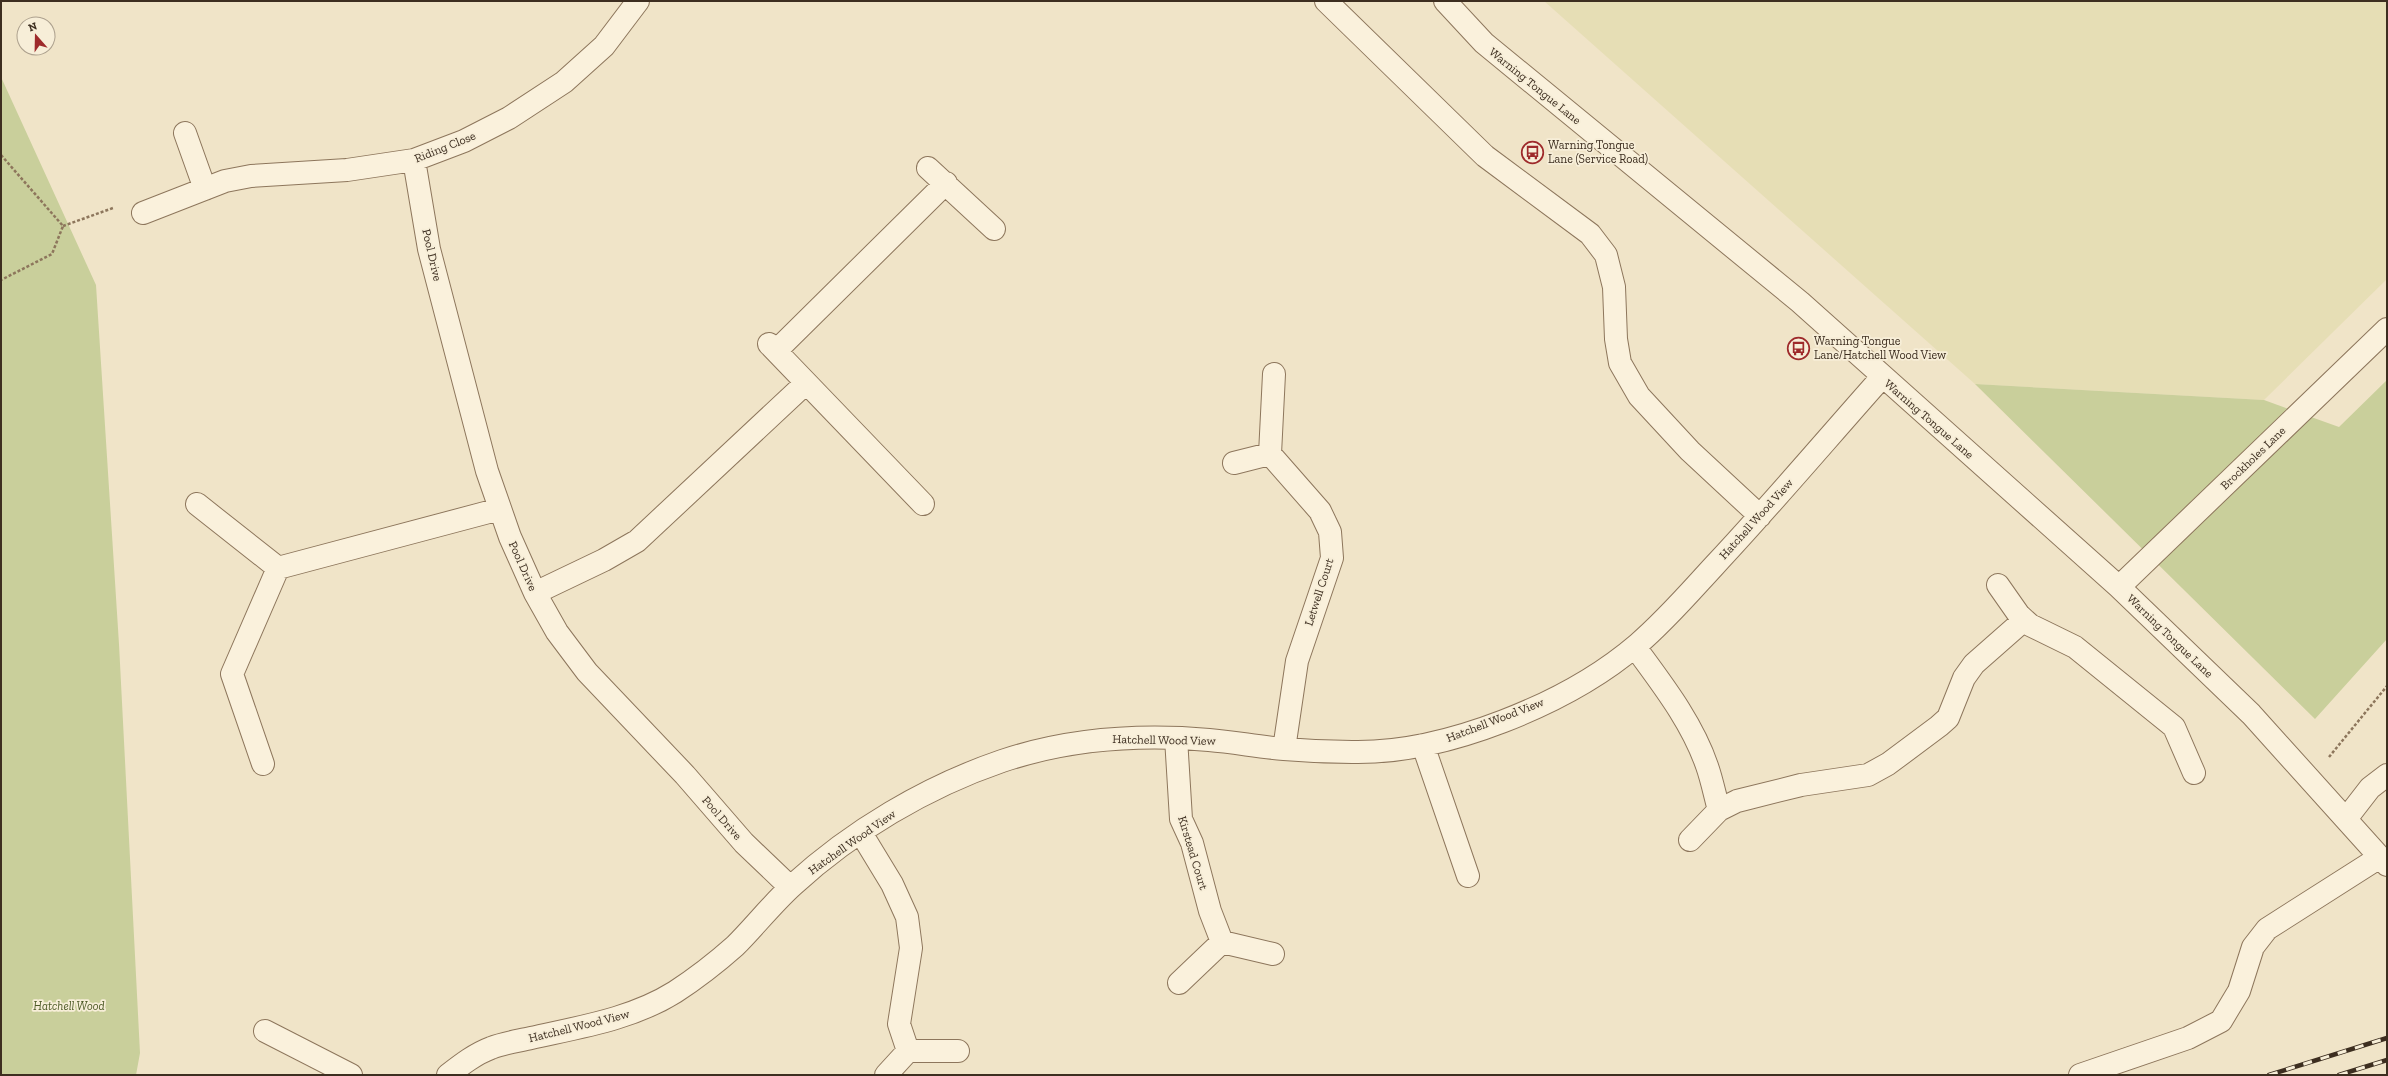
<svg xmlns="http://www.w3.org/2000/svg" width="2388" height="1076" viewBox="0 0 2388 1076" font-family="'Zilla Slab',serif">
  <rect width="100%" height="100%" fill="#f0e4c8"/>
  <path fill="#e6deb5" d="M1544 1H2387V279L2264 400 1975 384Z"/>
  <path fill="#c9cf9b" d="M1 77 96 285 119 644 140 1053 136 1075H1Z
    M2387 380V639L2315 719 1975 384 2264 400 2339 427Z"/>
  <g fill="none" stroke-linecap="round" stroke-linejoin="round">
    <defs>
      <path id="minor" d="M1326 1 1485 156 1590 234 1606 255 1614 287 1616 339 1620 363 1639 396 1690 451 1760 516
        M1445 1 1484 43 1800 302 2119 587 2251 714 2387 865
        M185 133 205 189
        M414 160 429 249 487 471 510 537 535 593 557 632 587 672 685 775 744 843 790 887
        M928 168 994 229
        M143 213 225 181 251 176 347 170 414 160 464 141 509 118 564 82 604 46 638 1
        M769 344 923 504
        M776 351 946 183
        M1274 374 1270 454 1320 511 1330 532 1332 558 1297 661 1284 749
        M1234 463 1270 454
        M197 504 278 568 500 509
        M1998 585 2019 615 2030 625 2075 647 2174 727 2194 773
        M2119 587 2387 329
        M535 593 604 560 637 541 806 383
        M1635 647C1662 684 1692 722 1707 766 1712 780 1715 796 1719 810
        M1176 738 1181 819 1192 843 1210 911 1222 942
        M1423 745 1468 876
        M263 764 232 674 278 568
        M2346 819 2370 788 2387 775
        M861 833 892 884 907 917 911 948 899 1024 908 1051
        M1690 840 1719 810 1737 801 1801 785 1868 775 1888 764 1939 726 1948 718 1964 678 1974 664 2024 620
        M1179 983 1222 942 1273 954
        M265 1031 351 1075
        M448 1075C461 1065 475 1054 491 1048 503 1043 518 1041 531 1038 580 1027 632 1019 675 992 695 979 717 962 735 946 755 926 772 904 793 885 852 831 926 787 1002 761 1068 739 1140 734 1209 740 1234 742 1259 747 1284 749 1307 751 1329 752 1352 752 1444 754 1568 704 1638 644 1666 620 1690 592 1714 566 1772 504 1826 440 1882 377
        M886 1075 908 1051H958
        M2080 1075 2188 1038 2221 1021 2239 991 2253 947 2267 929 2380 857"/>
    </defs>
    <use href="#minor" stroke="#8d765c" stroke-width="24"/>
    <path stroke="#8d765c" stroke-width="2.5" stroke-dasharray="3 2" stroke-linecap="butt" d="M1 155 63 226 52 254 1 280
      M63 226 113 208
      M2329 757 2387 686"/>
    <use href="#minor" stroke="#faf1dc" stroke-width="22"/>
    <defs>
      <path id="rail" d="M2269 1075 2387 1038
        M2339 1075 2387 1060"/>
    </defs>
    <use href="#rail" stroke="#3d2e20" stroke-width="4.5"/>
    <use href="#rail" stroke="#f7eed8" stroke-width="3" stroke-dasharray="9" stroke-linecap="butt"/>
  </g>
  <defs>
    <symbol id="bus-ring" viewBox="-11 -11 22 22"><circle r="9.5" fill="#f7eed8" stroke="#9e2a2b" stroke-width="1.5"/><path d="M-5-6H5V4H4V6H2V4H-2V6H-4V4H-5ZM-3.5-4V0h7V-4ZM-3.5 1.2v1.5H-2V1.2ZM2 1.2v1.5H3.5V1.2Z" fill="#9e2a2b"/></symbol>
  </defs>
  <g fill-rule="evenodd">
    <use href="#bus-ring" x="1520" y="140" width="25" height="25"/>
    <use href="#bus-ring" x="1786" y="336" width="25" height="25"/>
  </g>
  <g text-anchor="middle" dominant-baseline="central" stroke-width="3.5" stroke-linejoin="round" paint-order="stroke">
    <g font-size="12" fill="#3d2e20" stroke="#f7eed8">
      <text transform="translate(1535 86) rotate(39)">Warning Tongue Lane</text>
      <text transform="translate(445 147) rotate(-22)">Riding Close</text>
      <text transform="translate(432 255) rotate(77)">Pool Drive</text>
      <text transform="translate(1929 419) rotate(41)">Warning Tongue Lane</text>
      <text transform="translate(2253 458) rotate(-44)">Brockholes Lane</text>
      <text transform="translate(1756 519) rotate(-48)">Hatchell Wood View</text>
      <text transform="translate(523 566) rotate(66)">Pool Drive</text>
      <text transform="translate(1319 592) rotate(-72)">Letwell Court</text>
      <text transform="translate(2170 636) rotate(44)">Warning Tongue Lane</text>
      <text transform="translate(1495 720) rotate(-21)">Hatchell Wood View</text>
      <text transform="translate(1164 740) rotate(1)">Hatchell Wood View</text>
      <text transform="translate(722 818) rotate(49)">Pool Drive</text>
      <text transform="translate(852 842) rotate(-35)">Hatchell Wood View</text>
      <text transform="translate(1193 853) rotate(73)">Kirstead Court</text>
      <text transform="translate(579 1026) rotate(-14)">Hatchell Wood View</text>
    </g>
    <g font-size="12" fill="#3d2e20" stroke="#f7eed8" text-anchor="start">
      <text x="1548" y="145">Warning Tongue<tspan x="1548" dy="14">Lane (Service Road)</tspan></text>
      <text x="1814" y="341">Warning Tongue<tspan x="1814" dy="14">Lane/Hatchell Wood View</tspan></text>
    </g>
    <g font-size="12" font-style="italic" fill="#4d5a26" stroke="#f7eed8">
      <text x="69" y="1006">Hatchell Wood</text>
    </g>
  </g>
  <rect width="2388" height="1076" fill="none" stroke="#3d2e20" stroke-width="4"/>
  <g transform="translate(36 36) rotate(340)"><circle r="19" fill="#f7eed8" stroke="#ada18e"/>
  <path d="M0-3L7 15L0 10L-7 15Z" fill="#9e2a2b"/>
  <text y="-6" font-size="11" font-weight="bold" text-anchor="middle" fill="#3d2e20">N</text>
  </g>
</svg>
